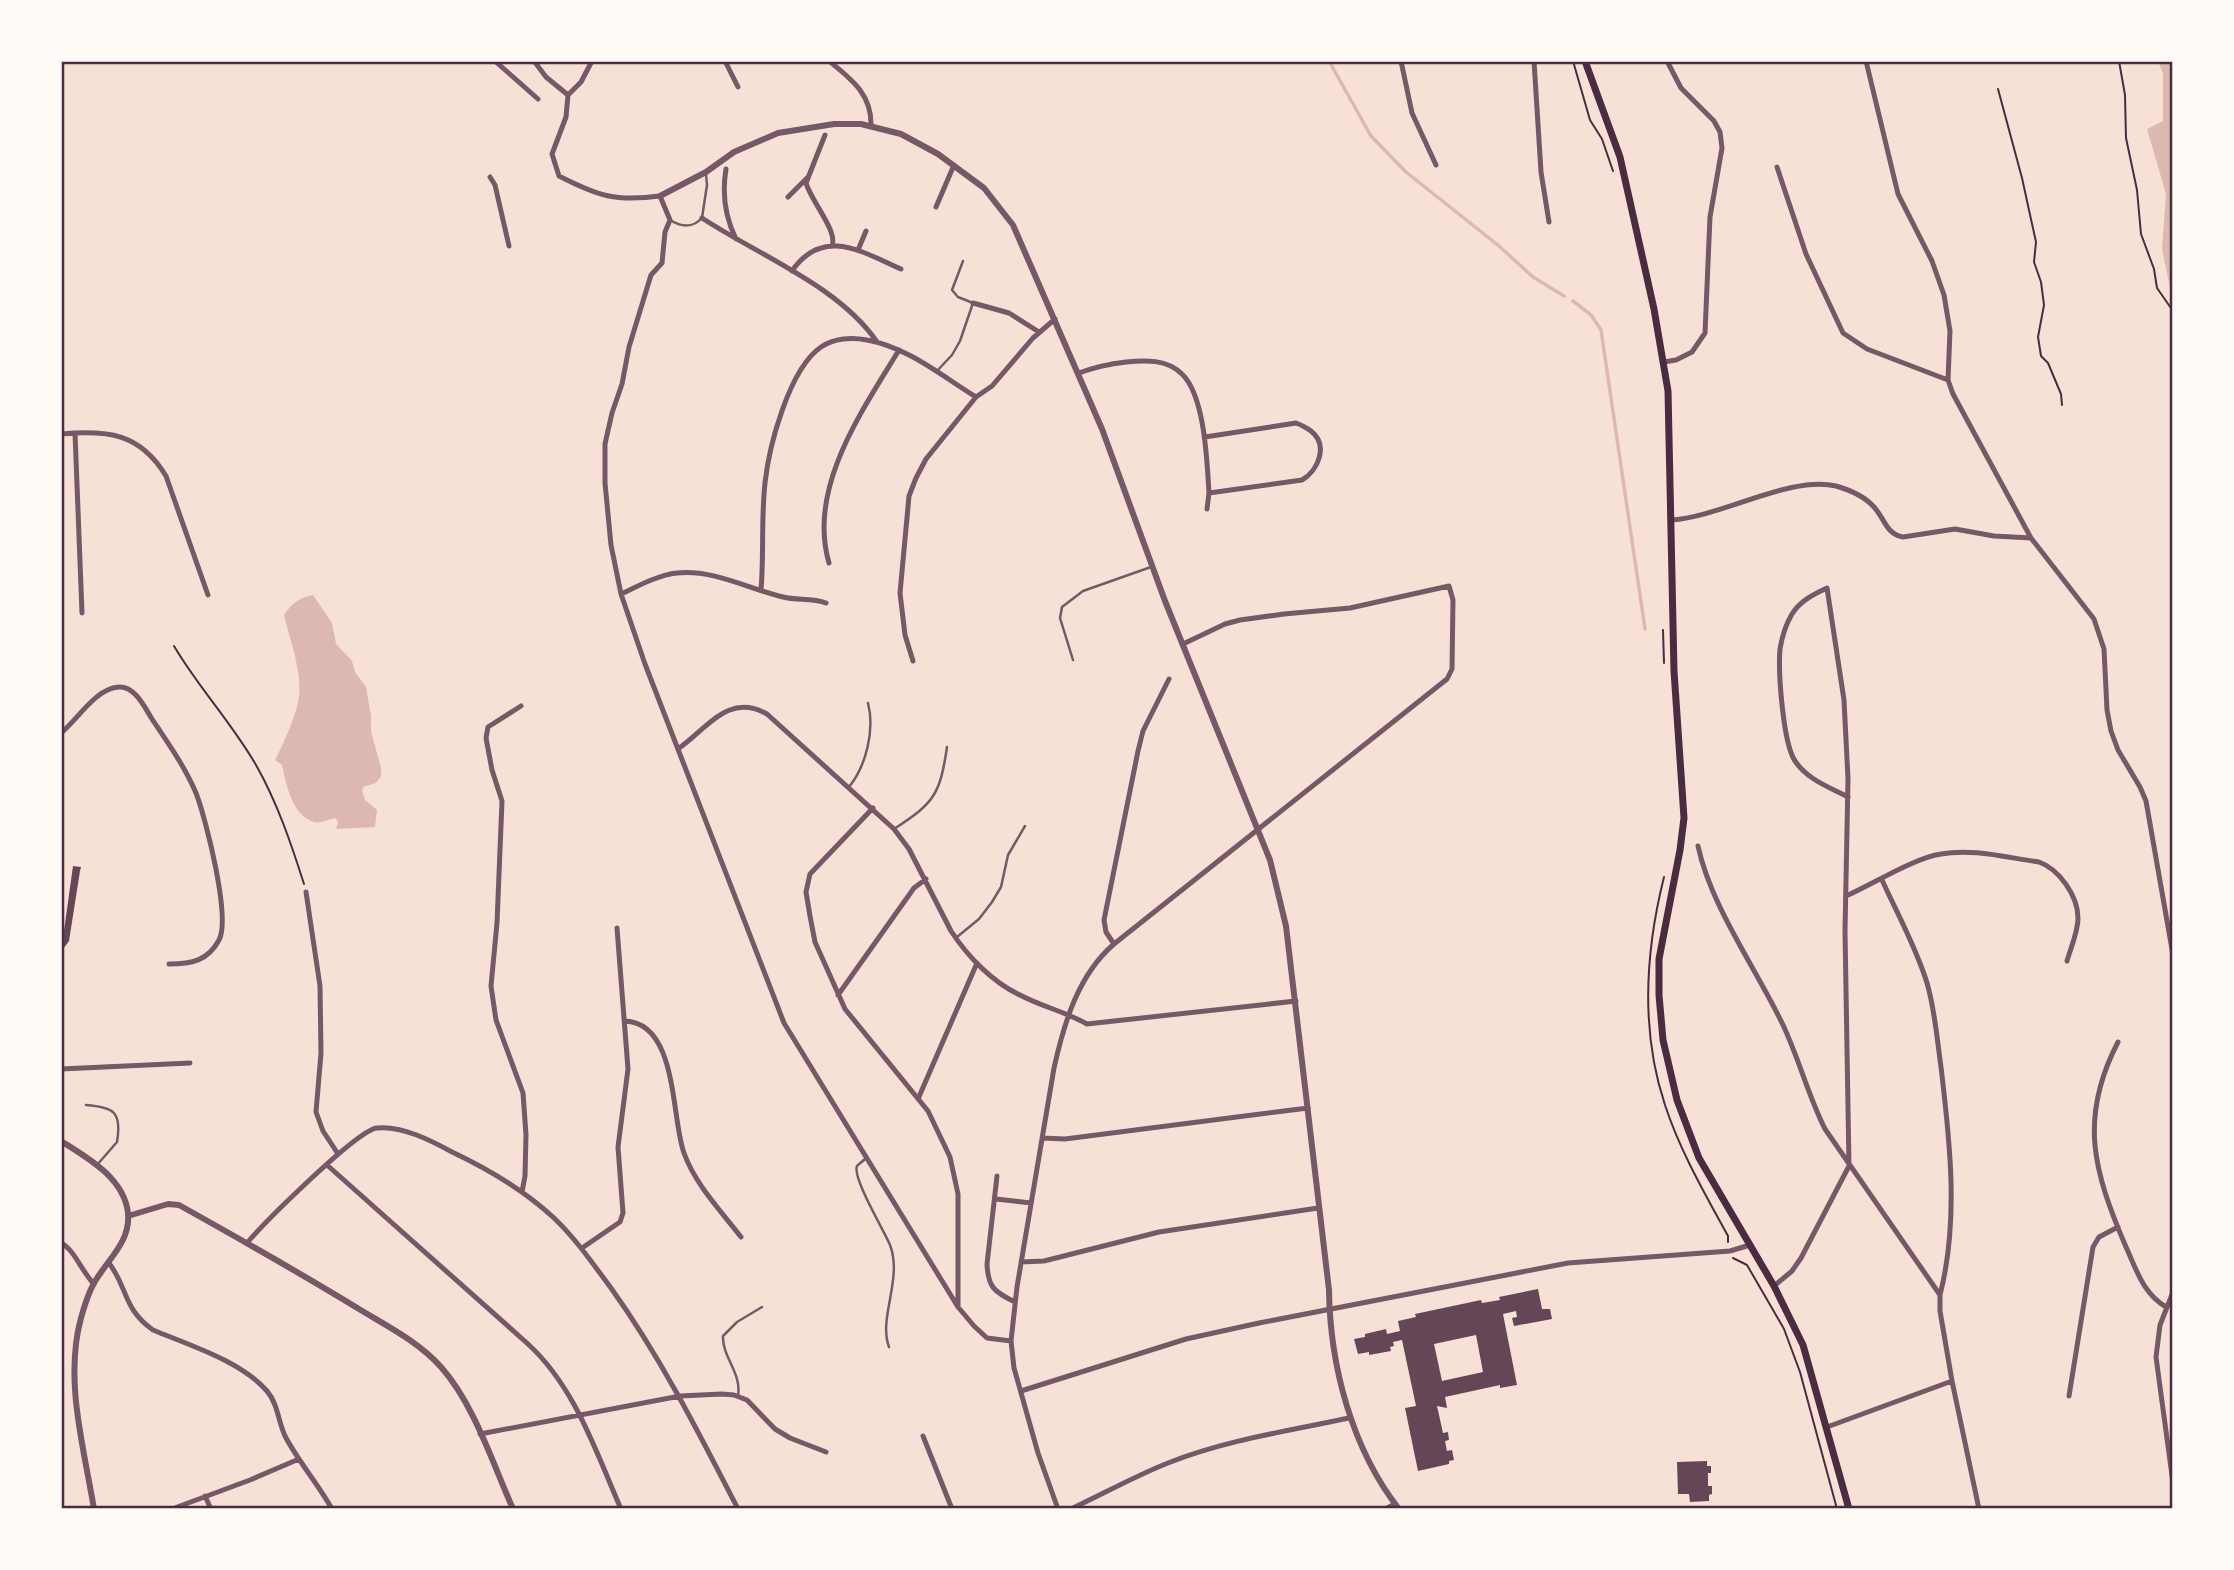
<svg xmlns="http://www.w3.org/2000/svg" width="2234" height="1570" viewBox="0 0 2234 1570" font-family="'Varela Round',sans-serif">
  <rect width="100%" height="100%" fill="#f7e1d7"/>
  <path fill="#dcb8b0" d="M2158 61H2173V301L2162 249 2166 194 2147 129 2163 121V74Z
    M313 595 332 623 336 644 352 661 355 672 366 687 371 716V731L381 768V776L376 783 363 787 362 791 365 800 377 810 375 827 336 829 338 823 336 818C329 819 320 824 314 822 292 816 286 783 282 765L275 760C284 743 296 716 299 697 302 670 290 641 284 615 292 603 299 598 313 595Z"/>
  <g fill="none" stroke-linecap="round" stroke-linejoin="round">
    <path stroke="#dcb8b0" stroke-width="3.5" d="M1329 61 1371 136 1406 172 1499 246 1533 277 1564 296
      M1573 301 1591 315 1601 330 1645 629"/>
  </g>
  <path fill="#644757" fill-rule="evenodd" d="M73 866 81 867 80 871 69 941 61 952Z
    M1538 1289 1542 1309H1550L1552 1319 1514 1326 1512 1318 1517 1317 1516 1311 1503 1314 1517 1385 1500 1388V1385L1445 1397 1447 1408 1437 1406 1443 1433 1448 1432 1449 1440 1445 1441 1447 1451 1452 1450 1454 1460 1449 1461V1464L1418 1471 1405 1408 1416 1406 1402 1340 1393 1342 1394 1346 1390 1347 1391 1351 1369 1355V1352L1358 1354 1354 1339 1365 1337V1334L1386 1329 1387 1334 1400 1331 1398 1321 1416 1317 1415 1314 1481 1300 1482 1303 1500 1300 1499 1297ZM1476 1335 1483 1372 1442 1381 1434 1344Z
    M1707 1461V1466H1711V1473H1708V1486H1712V1494L1709 1495V1501L1690 1502 1689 1494H1678L1677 1462Z"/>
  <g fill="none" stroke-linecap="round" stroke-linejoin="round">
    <path stroke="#4a2c40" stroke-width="2" d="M1573 61 1590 120 1602 139 1613 171
      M2119 61 2125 95 2126 138 2137 190 2141 234 2154 269 2157 288 2173 311
      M1998 89 2022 178 2036 242 2034 262 2041 282 2044 305 2038 337 2041 356 2048 363 2061 394 2062 405
      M1663 630 1664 663
      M174 646C198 687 232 723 256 765 277 802 291 843 304 884
      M1664 877C1645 953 1640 1030 1665 1105 1680 1151 1705 1194 1728 1236V1242
      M1733 1258 1747 1265 1784 1329 1800 1372 1837 1509"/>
    <path stroke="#755966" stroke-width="2.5" d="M670 220C681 227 693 228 702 218L707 185 706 174
      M936 372 952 355 960 341 973 303 958 297 952 290 963 261
      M1073 660 1060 618 1062 607 1083 591 1151 567
      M849 787C866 766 875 730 868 703
      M894 829C934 803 940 795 947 747
      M957 937 979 919 992 902 1001 887 1008 855 1025 826
      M86 1105C114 1107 122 1112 117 1142L97 1165
      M865 1159C864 1160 858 1165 857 1166 852 1178 885 1232 890 1245 903 1279 878 1318 889 1347
      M738 1396C742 1373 722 1357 723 1336L737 1322 762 1307"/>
    <path stroke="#755966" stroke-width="5" d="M495 61 538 99
      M534 61 546 77 568 95
      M592 61 581 82 568 95 566 117 552 154 559 176C598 196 616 202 660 196L670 220 665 232 662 263 651 275 629 347 622 384 612 413 605 444V483L611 545 621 594 645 664 784 1023 958 1307 974 1326 987 1338 1011 1341
      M725 61 738 87
      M829 61C851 79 872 94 871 126
      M1401 61 1412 113 1436 165
      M1534 61 1541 172 1549 222
      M1866 61 1898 194 1932 261 1944 295 1950 331 1948 380 1953 394 2031 538 2094 619 2104 649 2107 710 2111 731 2118 750 2140 787 2146 801 2173 955
      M825 135 806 183C811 201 838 231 832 246
      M1777 167 1806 254 1843 333 1867 349 1948 380
      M726 169C722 193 725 217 736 239
      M490 177 495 185 509 246
      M788 197 808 177
      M936 207 954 165
      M702 218C758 255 839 286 877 342
      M858 250 866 231
      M792 271C823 226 862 252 901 269
      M973 303 1009 313 1039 332
      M1664 362 1676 360 1692 352 1705 333 1710 217 1722 148 1720 132 1714 121 1681 88 1667 61
      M1079 373C1095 367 1109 364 1126 362 1145 360 1167 359 1182 374 1205 396 1207 462 1209 493L1302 480C1318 471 1329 445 1311 431 1307 428 1301 425 1296 423L1205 437
      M75 433 82 613
      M61 434C108 430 140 433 166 476L208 595
      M1207 509 1209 493
      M1672 520C1723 516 1791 475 1836 486 1850 490 1865 497 1874 507 1885 519 1886 534 1903 537L1955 529 1994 536 2031 538
      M829 563C807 488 862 411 899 350
      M761 590C764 555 761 519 765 483 769 446 789 369 821 347 834 338 852 337 867 340 907 347 942 376 976 397
      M621 594C638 586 658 575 677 573 713 569 749 589 783 597 797 601 812 597 826 603
      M913 661 905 635 900 593 909 496 916 478 926 459 976 397 992 386 1033 338 1055 319
      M521 706 488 727 486 738 492 770 502 801 497 923 491 986 496 1020 523 1093 526 1135 525 1176 522 1192
      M61 733C78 719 96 688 119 687 135 686 145 708 152 719 168 743 185 767 196 793 206 819 231 918 219 940 208 961 191 964 169 964
      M678 749C707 729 728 692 767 714L894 829 909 849 951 931C968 957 993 983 1022 996 1043 1007 1066 1012 1087 1024L1296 1001
      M873 808 810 874 806 892 810 916 815 942 845 1009 928 1111 950 1157 958 1194V1307
      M1698 846C1711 907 1756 968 1783 1025 1799 1059 1808 1095 1825 1129L1940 1295V1311L1952 1381 1979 1509
      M1882 880C1897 913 1916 947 1927 983 1935 1010 1937 1039 1941 1067 1950 1142 1959 1221 1940 1295
      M306 892 320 986 321 1053 316 1112 323 1131 338 1154
      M1846 896C1873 884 1914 858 1941 854 1972 848 2008 858 2039 862 2059 869 2078 896 2078 918 2078 932 2071 947 2067 961
      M1114 944 1106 932 1104 920 1138 751 1143 731 1169 679
      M838 995 914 888 926 879
      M625 1021C678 1023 671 1118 684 1153 695 1184 721 1211 741 1237
      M2118 1042C2078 1119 2094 1172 2126 1247 2137 1271 2143 1293 2166 1307
      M61 1069 190 1063
      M918 1099 977 963
      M1042 1138 1065 1139 1308 1108
      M327 1165 528 1344C575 1387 596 1452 621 1509
      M997 1176 987 1264C988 1287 994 1292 1015 1302
      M996 1199 1031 1203
      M61 1243C74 1249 82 1272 94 1284
      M247 1243C264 1223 357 1130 377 1128 401 1125 432 1141 452 1152 488 1169 525 1191 554 1218 576 1239 593 1264 611 1288 661 1358 699 1433 738 1509
      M582 1248 620 1222 623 1213 618 1147 628 1069 617 928
      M1021 1262 1044 1261 1159 1232 1318 1208
      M109 1263C128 1288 123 1309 153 1330 189 1345 241 1361 267 1391 278 1404 278 1421 285 1436 298 1461 318 1484 332 1509
      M1774 1286 1792 1271 1801 1258 1849 1166 1845 931 1848 779 1844 700 1827 588C1814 594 1800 601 1792 614 1786 624 1782 637 1780 649 1778 672 1783 743 1795 761 1808 780 1829 787 1848 797
      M2173 1292 2160 1325 2156 1357 2173 1483
      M1021 1391 1186 1339 1259 1323 1568 1263 1730 1251 1750 1245
      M2069 1396 2093 1247 2099 1237 2118 1227
      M1827 1427 1952 1381
      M480 1434 680 1396 722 1394 734 1395 747 1400 775 1429 790 1438 826 1452
      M923 1436 952 1509
      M205 1496 211 1509
      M172 1509 250 1480 299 1459
      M1058 1509 1038 1453 1014 1368 1011 1341 1017 1287 1054 1068C1064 1023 1078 975 1114 944L1447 679 1452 669 1453 600 1449 586 1350 608 1284 614 1240 620 1225 624 1183 644
      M1071 1509C1103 1494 1135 1476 1168 1463 1226 1440 1288 1431 1349 1418
      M1385 1509 1395 1504"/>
    <path stroke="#755966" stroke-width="6" d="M660 196 706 172 734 152 778 133 834 124H861L901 134 938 154 984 188 1013 225 1102 429 1165 601 1270 860 1286 926 1329 1290C1330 1366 1352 1449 1399 1509
      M61 1141C88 1158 124 1178 128 1213 131 1242 107 1260 94 1283 88 1294 84 1307 81 1318 64 1380 84 1448 94 1509
      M128 1216 168 1204 179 1205C240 1239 300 1273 359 1309 387 1326 419 1342 441 1367 474 1404 493 1464 513 1509"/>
    <path stroke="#4a2c40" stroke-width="7" d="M1585 61 1620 157 1654 309 1668 391 1674 671 1684 818 1680 850 1659 959V995L1663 1040 1677 1100 1699 1158 1774 1286 1803 1345 1849 1509"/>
  </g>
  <rect width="2234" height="1570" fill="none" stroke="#fffaf5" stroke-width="126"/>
  <rect x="63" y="63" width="2108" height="1444" fill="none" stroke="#4a2c40" stroke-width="2.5"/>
</svg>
